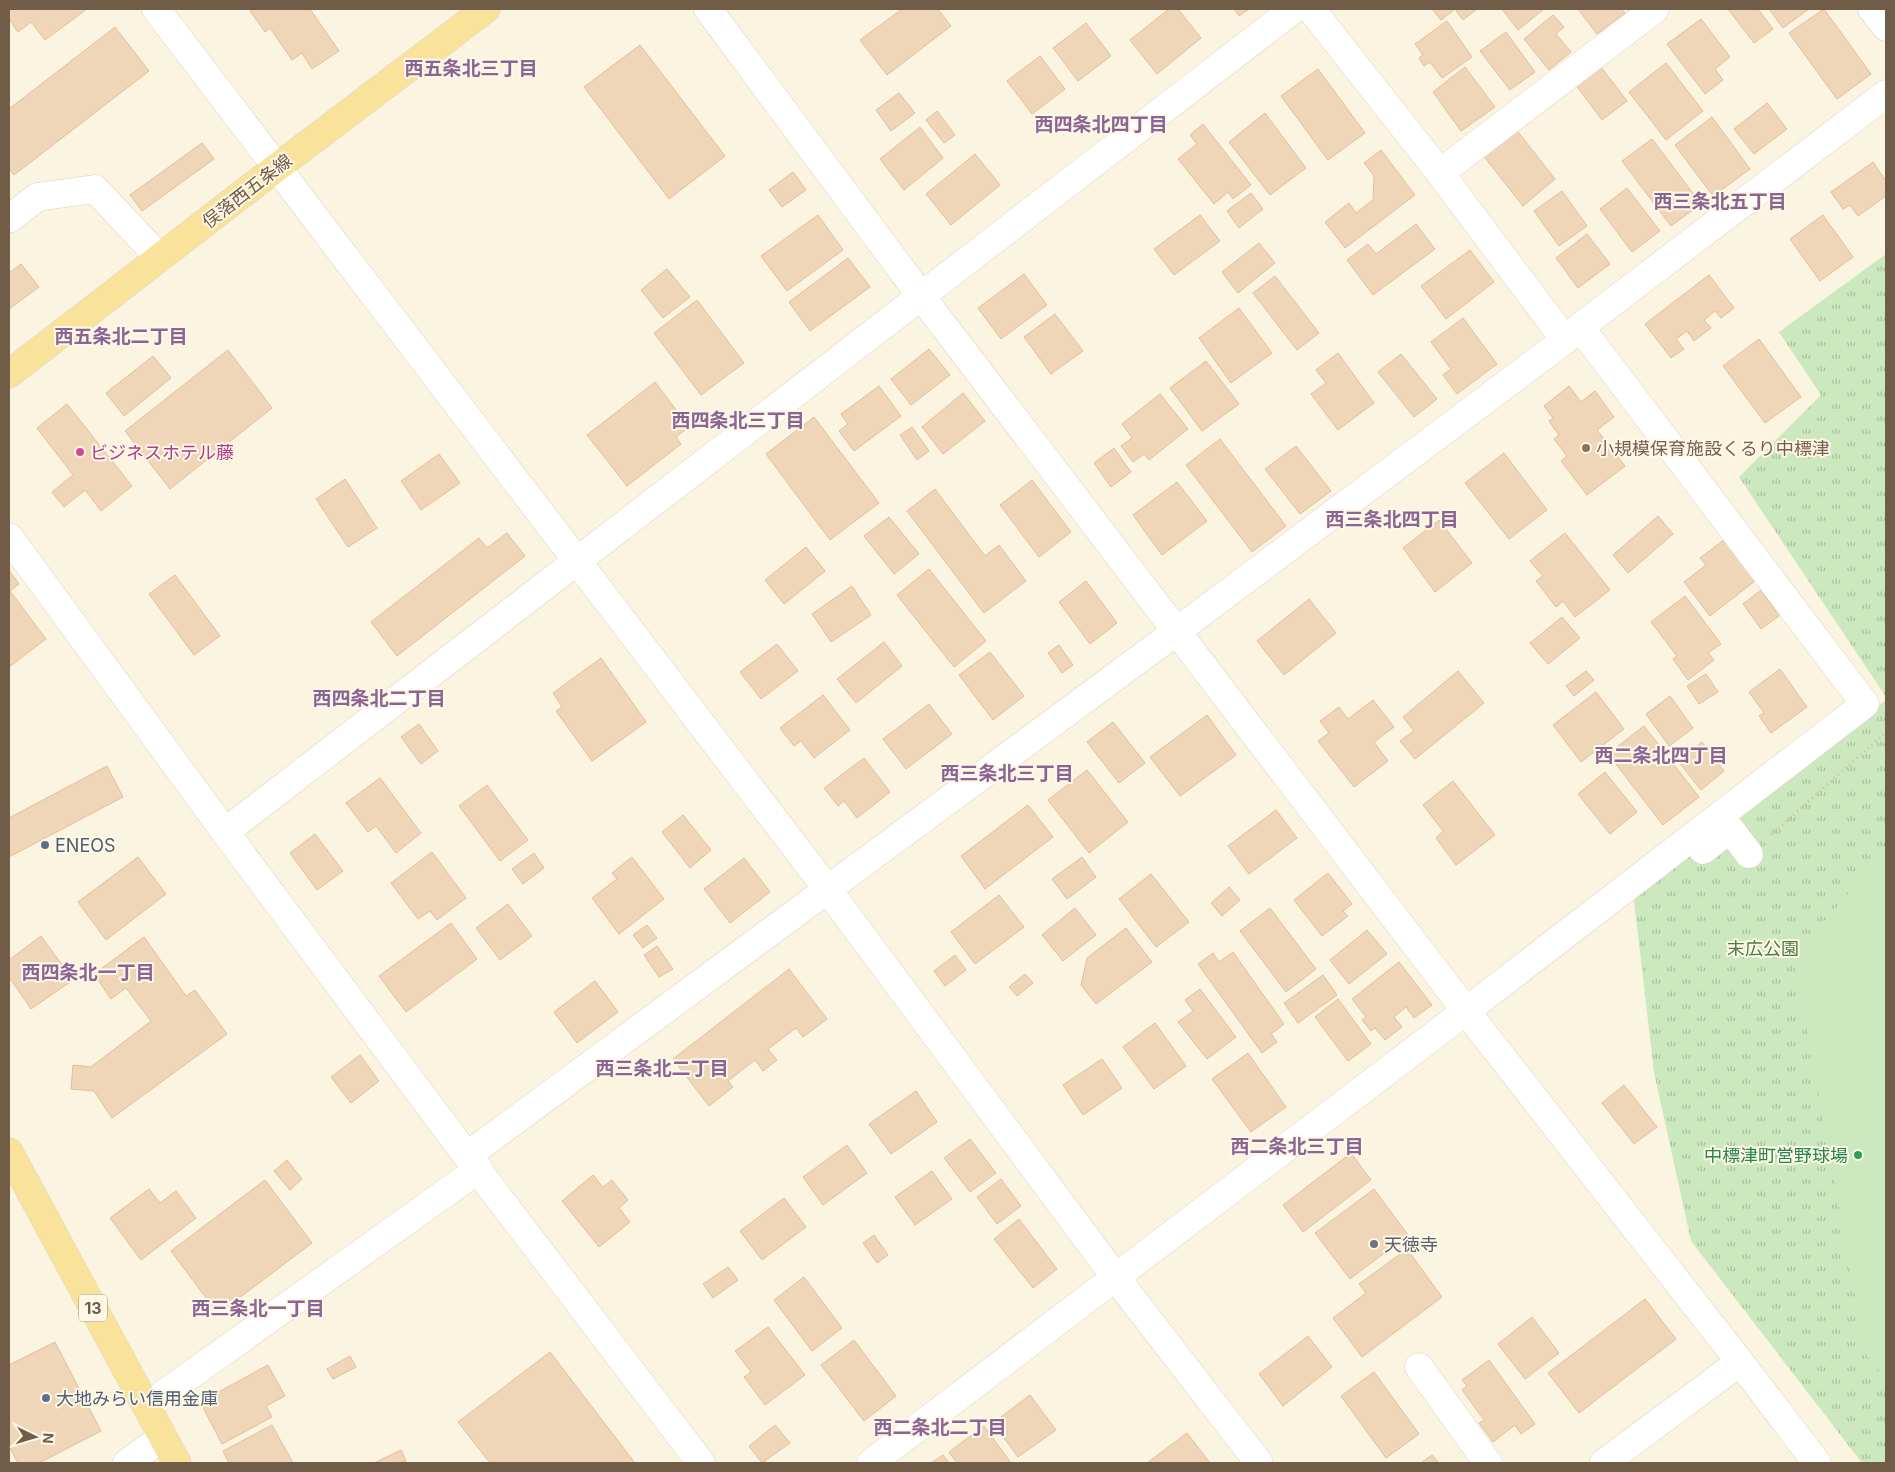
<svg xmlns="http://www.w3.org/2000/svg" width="1895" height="1472" viewBox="0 0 1895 1472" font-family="Inter,'Noto Sans JP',sans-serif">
  <defs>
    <pattern id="grass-tufts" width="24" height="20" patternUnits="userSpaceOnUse" patternTransform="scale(1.25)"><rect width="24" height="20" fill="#cbe8bf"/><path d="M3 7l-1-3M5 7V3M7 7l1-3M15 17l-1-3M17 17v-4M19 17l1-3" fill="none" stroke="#a9bf9d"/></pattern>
  </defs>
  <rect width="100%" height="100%" fill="#fbf4e0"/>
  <path fill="url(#grass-tufts)" d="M1886 254V697L1739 477 1821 395 1779 332Z
    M1886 700V1463H1862L1691 1241 1654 1072 1633 892Z"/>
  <path fill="#cbe8bf" d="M1875 864H1886V1380L1866 1354 1793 956Z"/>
  <path fill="#f0d6b8" stroke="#e2be99" d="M9 9H87L45 40 31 22 18 32 9 19Z
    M253 9H310L339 51 312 69 302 53 292 60 270 28 265 32 250 11Z
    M902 9H938L951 26 887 75 860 40Z
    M1169 9H1178L1201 38 1157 74 1130 40Z
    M1234 9H1249L1239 16Z
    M1432 9H1477L1463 20 1455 9 1441 20Z
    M1502 9H1544L1518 30Z
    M1578 9H1621L1625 13 1597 34Z
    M1728 9H1758L1773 29 1754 43Z
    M1769 9H1809L1783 28Z
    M1824 9 1871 74 1837 99 1789 33Z
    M1553 15 1564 27 1556 34 1571 52 1549 70 1524 39Z
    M1701 19 1730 57 1715 69 1723 80 1705 94 1667 44Z
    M1447 21 1472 57 1442 78 1430 62 1424 66 1419 58 1423 55 1415 44Z
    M1086 23 1111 56 1078 81 1053 48Z
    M115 27 149 71 14 175 9 168V109Z
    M1506 32 1535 72 1510 90 1480 51Z
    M640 45 725 156 669 199 584 87Z
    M1040 56 1065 89 1032 114 1007 81Z
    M1666 63 1703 111 1666 140 1629 92Z
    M1465 67 1495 107 1461 131 1433 92Z
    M1601 67 1627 101 1602 120 1576 85Z
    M1318 69 1365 133 1328 160 1281 96Z
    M899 93 915 113 891 131 876 110Z
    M1767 103 1787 129 1754 154 1734 129Z
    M937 111 955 135 944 143 926 120Z
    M1265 113 1306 168 1270 195 1229 142Z
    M1712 117 1750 169 1713 196 1675 145Z
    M1203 124 1251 185 1233 199 1228 192 1214 204 1178 159 1197 144 1190 135Z
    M920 127 943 158 904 190 880 159Z
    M1515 128 1555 179 1523 206 1482 154Z
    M1652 139 1701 204 1671 226 1622 161Z
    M202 143 214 159 142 211 130 195Z
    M1381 150 1415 195 1345 248 1325 222 1349 203 1356 213 1373 200 1374 176 1364 163Z
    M975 154 1000 185 951 225 926 194Z
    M1873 162 1886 181V196L1858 216 1850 205 1843 209 1831 192Z
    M793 172 806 190 782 207 769 190Z
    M1627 188 1660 231 1632 252 1600 209Z
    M1562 191 1587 226 1559 246 1534 211Z
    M1251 193 1263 209 1239 228 1227 211Z
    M818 215 843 250 787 291 761 256Z
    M1200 215 1220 241 1174 275 1154 249Z
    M1823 215 1853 257 1820 281 1790 239Z
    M1416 224 1435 249 1373 295 1347 260 1368 244 1376 254Z
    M1587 234 1610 264 1578 288 1556 258Z
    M1259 243 1275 263 1238 293 1222 272Z
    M1470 250 1494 282 1446 319 1421 286Z
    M848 258 870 287 810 331 789 302Z
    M21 264 39 287 9 309V273Z
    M667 269 690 297 663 318 641 290Z
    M1024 274 1047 305 1001 339 978 308Z
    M1709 275 1734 308 1721 318 1715 311 1704 320 1711 328 1694 341 1687 331 1676 339 1684 349 1671 358 1645 324Z
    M1275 276 1319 333 1297 350 1253 293Z
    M697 300 744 363 701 395 654 333Z
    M1239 308 1272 353 1231 383 1199 338Z
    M1055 314 1083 351 1051 374 1024 337Z
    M1463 318 1497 364 1457 394 1443 375 1451 369 1431 342Z
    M1759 339 1801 397 1765 423 1723 366Z
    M929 349 950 375 911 405 891 379Z
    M228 350 272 408 170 489 125 431Z
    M1338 353 1374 403 1338 430 1311 394 1326 383 1316 370Z
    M1401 354 1437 399 1414 417 1378 372Z
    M153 356 171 378 124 416 106 393Z
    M1206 361 1239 404 1202 431 1170 388Z
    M655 382 689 427 676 437 681 444 627 486 587 435Z
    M879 386 901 416 854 451 839 431 848 424 841 414Z
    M1569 386 1581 402 1595 391 1614 417 1597 430 1625 466 1587 495 1561 461 1567 456 1554 439 1559 435 1549 421 1553 418 1544 406Z
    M963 393 985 421 943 454 922 427Z
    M1160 394 1188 429 1149 460 1144 454 1133 462 1121 446 1132 438 1122 424Z
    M67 404 132 486 101 511 85 490 64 507 52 492 73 475 37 428Z
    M814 417 879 503 830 540 766 454Z
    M912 427 929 451 917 460 900 435Z
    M1220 439 1286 526 1252 552 1186 465Z
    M1296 446 1331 491 1300 514 1265 469Z
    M1114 448 1131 472 1111 487 1094 463Z
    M1504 453 1547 510 1509 539 1465 483Z
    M439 454 460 483 421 510 401 481Z
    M345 479 377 528 348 547 316 499Z
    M1032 480 1071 532 1039 557 1000 505Z
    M1177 482 1207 521 1162 555 1133 515Z
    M935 489 985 556 999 545 1026 581 984 613 907 511Z
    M1658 516 1673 534 1628 573 1613 555Z
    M889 517 919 554 894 574 864 536Z
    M1439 520 1472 563 1435 592 1403 548Z
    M507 533 525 556 397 656 371 622 479 538 487 548Z
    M1565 533 1610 590 1575 617 1563 601 1556 607 1536 581 1543 576 1530 561Z
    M1724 540 1755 581 1710 616 1684 582 1706 565 1700 558Z
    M806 547 825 571 784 604 765 580Z
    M929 569 986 641 954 667 897 595Z
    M9 570 19 584 10 591 46 639 9 667Z
    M175 575 220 636 194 655 149 594Z
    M1086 581 1117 623 1090 644 1059 602Z
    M852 586 871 615 831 642 812 614Z
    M1761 590 1779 616 1761 629 1743 604Z
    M1685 596 1721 644 1708 653 1714 660 1688 680 1673 659 1677 656 1651 622Z
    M1309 599 1336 633 1284 675 1257 641Z
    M1562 617 1580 638 1548 664 1530 643Z
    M884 642 902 666 856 703 837 679Z
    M777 644 798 671 761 699 740 672Z
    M1059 645 1073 665 1062 673 1048 653Z
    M990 652 1024 696 993 720 959 675Z
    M601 658 646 722 592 761 556 711 562 707 553 693Z
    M1780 669 1807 707 1771 733 1759 716 1764 713 1749 692Z
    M1458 671 1484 703 1415 759 1400 741 1414 731 1403 717Z
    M1586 671 1594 680 1574 696 1566 686Z
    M1706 674 1718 692 1699 704 1687 686Z
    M1596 692 1624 729 1581 762 1553 725Z
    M823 695 850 730 814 758 801 741 794 746 780 728Z
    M1670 696 1693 728 1669 746 1646 714Z
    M1373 700 1394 727 1374 742 1388 761 1354 787 1318 741 1329 733 1320 721 1339 707 1348 719Z
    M929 704 952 734 906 769 883 739Z
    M1207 715 1236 755 1180 796 1150 757Z
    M1113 722 1145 763 1119 783 1087 742Z
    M419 724 438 751 421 764 401 737Z
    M1644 726 1699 797 1663 825 1608 754Z
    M1702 742 1724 771 1701 790 1678 761Z
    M864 758 890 792 857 818 844 801 838 806 824 788Z
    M107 766 123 797 9 857V818Z
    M1087 770 1128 822 1089 853 1048 800Z
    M1605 772 1637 812 1610 834 1578 794Z
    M380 778 421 833 396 853 376 826 368 832 346 803Z
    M1453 781 1495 835 1456 865 1436 838 1443 831 1423 805Z
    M487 785 528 840 500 861 459 806Z
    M1028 805 1053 837 985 889 961 856Z
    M1276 810 1297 838 1249 874 1228 846Z
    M683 815 711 850 690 868 662 832Z
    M315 834 343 871 317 890 290 853Z
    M432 852 466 898 437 920 430 911 418 919 391 883Z
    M534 853 544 868 523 884 512 869Z
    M138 857 166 894 106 940 78 902Z
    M632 857 664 899 619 934 592 898 617 879 612 873Z
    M1082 857 1096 877 1067 899 1052 879Z
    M744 858 770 892 730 923 704 889Z
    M1328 873 1352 904 1343 911 1348 916 1322 936 1294 900Z
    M1151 874 1189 922 1156 947 1119 899Z
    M1229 887 1240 900 1222 916 1211 903Z
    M999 895 1024 927 975 964 951 932Z
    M508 904 532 936 500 960 476 928Z
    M1075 908 1096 935 1063 961 1042 935Z
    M1270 908 1316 969 1286 992 1240 931Z
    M451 923 477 959 406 1012 379 976Z
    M647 925 657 938 643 948 633 935Z
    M1126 928 1152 962 1096 1004 1081 985 1087 958Z
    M1367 930 1387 954 1349 984 1330 960Z
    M41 936 73 980 31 1009 9 977V960Z
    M144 937 186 996 195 990 227 1034 112 1118 94 1091 71 1089 73 1065 91 1067 151 1021 126 988 111 999 94 974Z
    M657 946 673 969 659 977 644 955Z
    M1233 952 1284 1024 1271 1034 1277 1042 1262 1053 1198 964 1213 953 1219 962Z
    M955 955 966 970 945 986 934 971Z
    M1399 962 1432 1005 1414 1018 1406 1007 1394 1017 1402 1027 1385 1040 1375 1028 1371 1031 1362 1020 1366 1017 1352 999Z
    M789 969 827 1019 803 1037 796 1028 768 1049 777 1060 763 1071 755 1060 728 1081 733 1087 709 1106 673 1059Z
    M1025 974 1033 983 1017 996 1009 987Z
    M1323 975 1337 995 1298 1023 1284 1003Z
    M595 981 618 1012 577 1043 554 1012Z
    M1200 989 1236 1037 1207 1059 1178 1022 1193 1011 1185 1000Z
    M1338 999 1371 1044 1348 1061 1315 1017Z
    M1155 1023 1186 1066 1154 1089 1123 1047Z
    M1248 1053 1286 1107 1251 1132 1212 1079Z
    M360 1055 379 1081 351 1103 331 1077Z
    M1102 1059 1122 1088 1083 1115 1063 1085Z
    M1624 1085 1657 1127 1634 1144 1602 1103Z
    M916 1091 937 1122 891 1154 869 1124Z
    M970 1139 996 1173 970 1192 944 1158Z
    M847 1145 867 1173 823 1205 803 1177Z
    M1351 1153 1371 1180 1303 1232 1283 1205Z
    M287 1160 302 1179 290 1190 274 1171Z
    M932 1171 952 1199 915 1225 895 1197Z
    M593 1175 603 1187 612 1180 628 1200 619 1208 630 1222 599 1247 562 1201Z
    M1001 1179 1021 1206 997 1224 977 1197Z
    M265 1180 312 1243 218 1314 171 1251Z
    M149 1189 160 1203 176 1191 196 1218 141 1260 110 1218Z
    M1374 1189 1408 1235 1350 1279 1315 1233Z
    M784 1198 806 1227 762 1260 740 1231Z
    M1019 1219 1057 1269 1033 1288 994 1239Z
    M874 1235 888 1255 877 1263 863 1243Z
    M1407 1249 1442 1297 1362 1357 1333 1318 1366 1293 1359 1284Z
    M728 1267 738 1280 713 1298 703 1284Z
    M804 1277 842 1328 812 1351 774 1300Z
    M1645 1299 1676 1339 1579 1413 1548 1373Z
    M1532 1317 1559 1353 1525 1379 1498 1344Z
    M768 1327 805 1375 765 1405 744 1377 751 1372 735 1351Z
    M1308 1336 1332 1367 1283 1406 1259 1374Z
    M854 1340 896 1396 864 1421 821 1365Z
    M55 1342 101 1431 39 1463H18L9 1446V1365Z
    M550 1352 635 1463H490L458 1422Z
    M350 1356 356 1367 333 1379 327 1369Z
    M1489 1360 1535 1424 1521 1434 1515 1425 1493 1442 1479 1423 1484 1420 1462 1390 1467 1386 1462 1380Z
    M268 1365 285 1396 266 1406 272 1417 222 1444 200 1402Z
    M1374 1372 1419 1434 1386 1458 1341 1396Z
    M1030 1395 1056 1430 1018 1457 993 1423Z
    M272 1425 293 1463H229L223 1451Z
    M775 1425 790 1443 762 1463 749 1446Z
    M984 1426 1011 1463H957L949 1452Z
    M1187 1433 1210 1463H1147Z
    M401 1450 406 1461 400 1463H374Z
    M943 1455 949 1463H931Z
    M1432 1455 1439 1463H1421Z"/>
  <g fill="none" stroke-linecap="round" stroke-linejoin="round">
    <defs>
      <path id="minor" d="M156 9 828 890 1116 1278 1259 1463
        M708 9 921 296 1466 1011 1740 1362 1817 1463
        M1311 9 1440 173 1565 340
        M1872 9 1886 27
        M1440 173 1655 9
        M9 219 37 197 95 189 160 258
        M9 537 225 832 467 1156 701 1463
        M225 832C583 559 938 283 1294 9
        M1703 850 1730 829 1749 854
        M467 1156 1177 631 1565 340 1580 327 1886 94
        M1419 1367 1488 1463
        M147 1406 479 1169
        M127 1463 163 1437
        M871 1463 1466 1011 1865 704 1580 327
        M1604 1463 1740 1362"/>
      <path id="major" d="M9 374 276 168 486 9
        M9 1152 177 1463"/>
    </defs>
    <use href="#minor" stroke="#dfd1bc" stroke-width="29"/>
    <use href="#major" stroke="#ddd8d3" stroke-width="29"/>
    <path stroke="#d4b99c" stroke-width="3" stroke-dasharray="1 4" stroke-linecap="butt" d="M1771 835 1886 732"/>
    <use href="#minor" stroke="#fff" stroke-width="28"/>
    <use href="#major" stroke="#f9e299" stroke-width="28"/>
  </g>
  <circle fill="#8d6e63" stroke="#fff8e6" stroke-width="2" cx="1586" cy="448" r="5"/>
  <circle fill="#d1479c" stroke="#fff8e6" stroke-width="2" cx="80" cy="452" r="5"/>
  <g fill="#5c6f8a" stroke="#fff8e6" stroke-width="2">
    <circle cx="45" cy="845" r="5"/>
    <circle cx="46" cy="1398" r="5"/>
  </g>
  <circle fill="#2e9e5b" stroke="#fff8e6" stroke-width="2" cx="1858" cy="1155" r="5"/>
  <circle fill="#6b7280" stroke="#fff8e6" stroke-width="2" cx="1374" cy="1244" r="5"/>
  <g text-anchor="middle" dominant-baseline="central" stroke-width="4" stroke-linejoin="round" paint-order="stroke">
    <rect fill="#fff8e6" stroke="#9c8b77" stroke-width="1" x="79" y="1294.5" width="28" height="27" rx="4"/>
    <g font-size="16" font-weight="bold" fill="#715c48">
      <text x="93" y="1308">13</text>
    </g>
    <g font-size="18" fill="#715c48" stroke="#fff8e6">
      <text transform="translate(247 191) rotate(-38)">俣落西五条線</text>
    </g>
    <g font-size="18" fill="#785e54" stroke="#fff8e6" text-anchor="start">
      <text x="1596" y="448">小規模保育施設くるり中標津</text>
    </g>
    <g font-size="18" fill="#b23c85" stroke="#fff8e6" text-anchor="start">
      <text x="90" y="452">ビジネスホテル藤</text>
    </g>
    <g font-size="18" fill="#4e5e75" stroke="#fff8e6" text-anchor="start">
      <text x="55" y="845">ENEOS</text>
      <text x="56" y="1398">大地みらい信用金庫</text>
    </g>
    <g font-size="18" fill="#4d7c43" stroke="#fff8e6">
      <text x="1763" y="948">末広公園</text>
    </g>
    <g font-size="18" fill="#27864d" stroke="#fff8e6" text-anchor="end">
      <text x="1848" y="1155">中標津町営野球場</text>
    </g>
    <g font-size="18" fill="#5b616d" stroke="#fff8e6" text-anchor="start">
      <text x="1384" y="1244">天徳寺</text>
    </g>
    <g font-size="19" font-weight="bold" fill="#8a6495" stroke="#fff8e6">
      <text x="471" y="68">西五条北三丁目</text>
      <text x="1101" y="124">西四条北四丁目</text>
      <text x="1720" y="201">西三条北五丁目</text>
      <text x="121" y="336">西五条北二丁目</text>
      <text x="738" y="420">西四条北三丁目</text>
      <text x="1392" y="519">西三条北四丁目</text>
      <text x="379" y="698">西四条北二丁目</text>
      <text x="1661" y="755">西二条北四丁目</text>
      <text x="1007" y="773">西三条北三丁目</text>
      <text x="88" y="972">西四条北一丁目</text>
      <text x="662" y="1068">西三条北二丁目</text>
      <text x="1297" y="1146">西二条北三丁目</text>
      <text x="258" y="1308">西三条北一丁目</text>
      <text x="940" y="1427">西二条北二丁目</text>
    </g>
  </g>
  <rect width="1895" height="1472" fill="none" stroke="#715c48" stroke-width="20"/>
  <g transform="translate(35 1437) rotate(95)" stroke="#fff8e6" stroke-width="4" paint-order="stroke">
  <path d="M0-4L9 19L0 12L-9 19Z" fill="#715c48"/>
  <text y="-8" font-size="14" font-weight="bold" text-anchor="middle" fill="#715c48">N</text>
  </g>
</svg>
